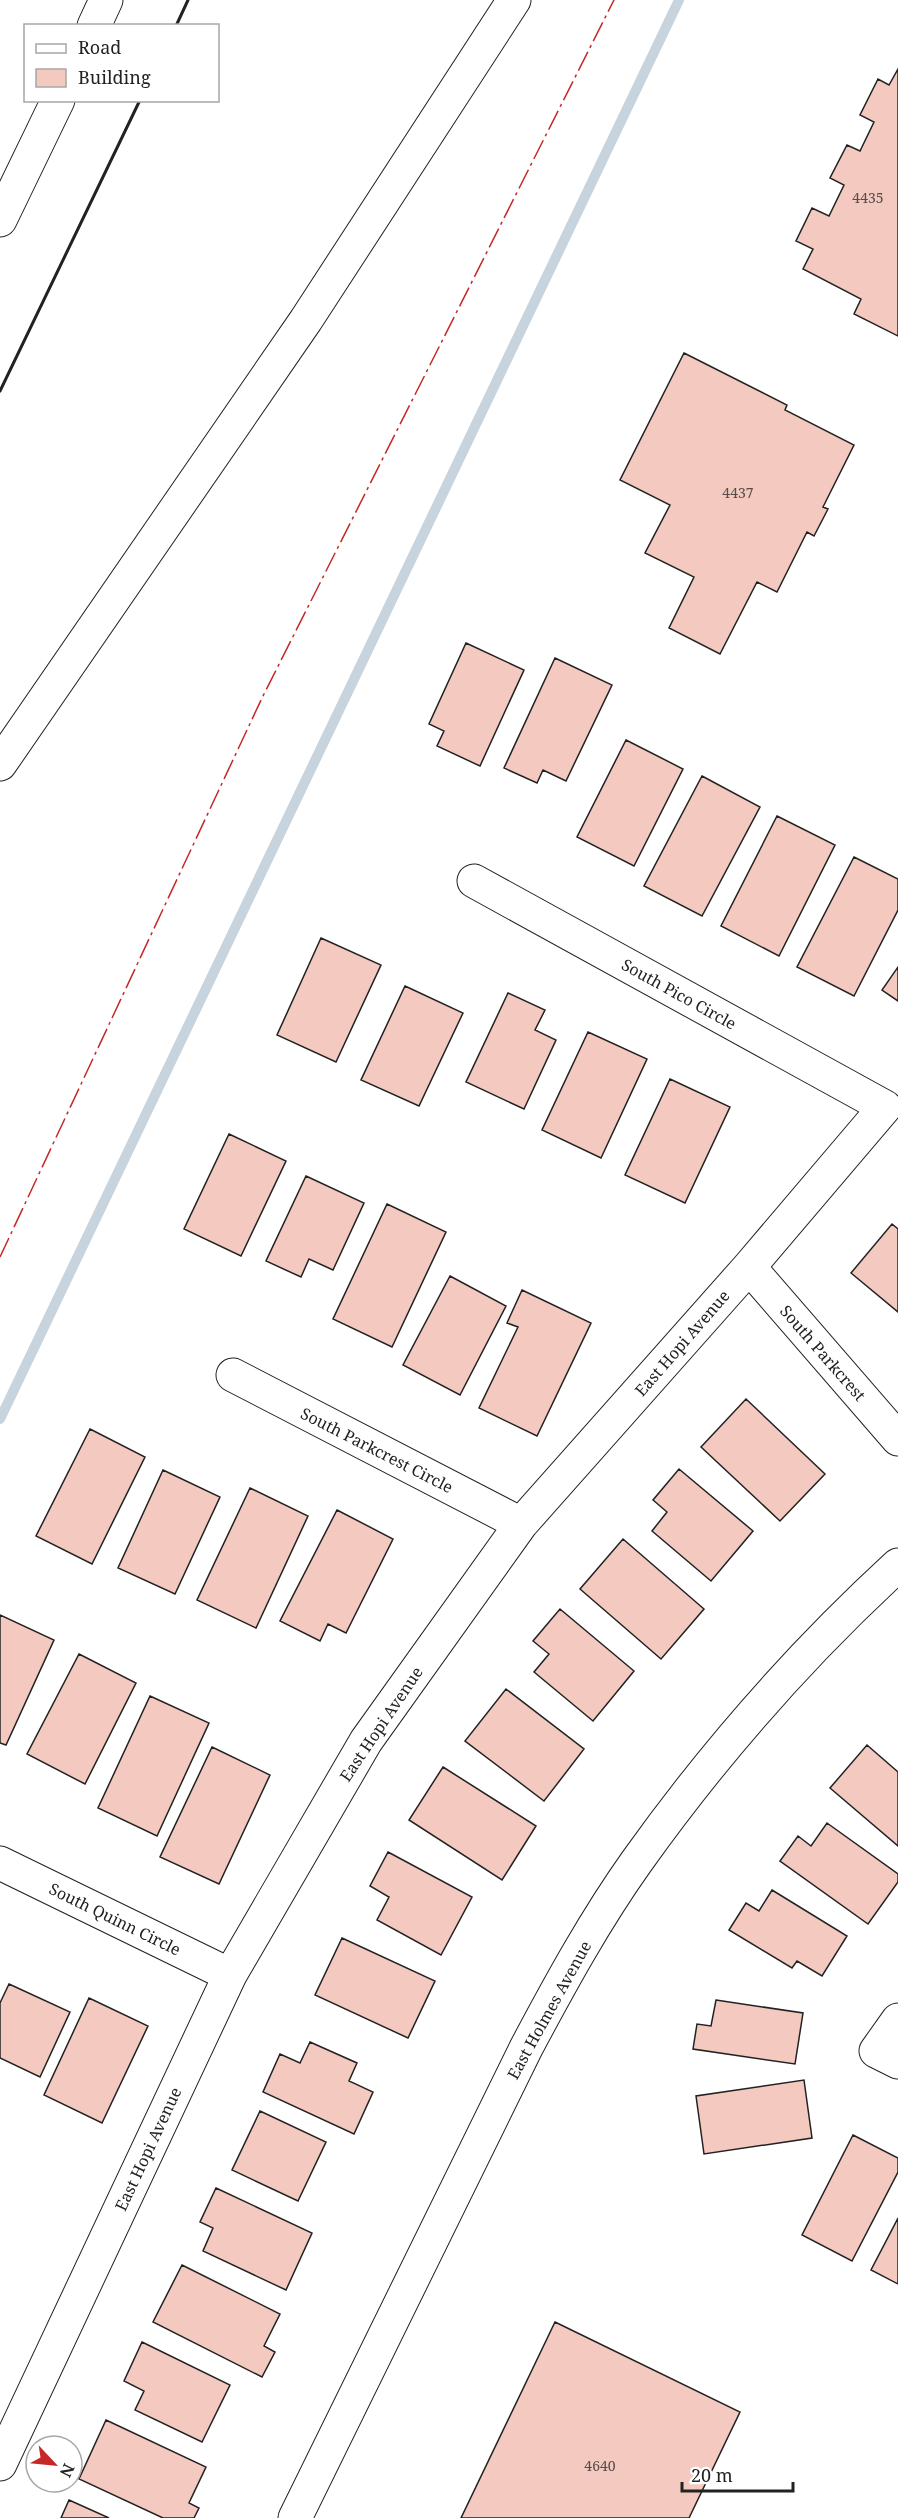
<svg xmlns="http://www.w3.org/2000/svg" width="898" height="2518" viewBox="0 0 898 2518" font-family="'Noto Serif',serif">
  <rect width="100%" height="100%" fill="#fff"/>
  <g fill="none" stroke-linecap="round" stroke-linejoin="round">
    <path stroke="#c7d3dd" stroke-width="10" d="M0 1419 679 0"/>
  </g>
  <path fill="#f3c9c0" stroke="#222" stroke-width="1.5" d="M898 69V336L854 314 861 299 803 269 813 249 796 241 812 208 829 216 844 185 830 178 847 145 860 151 874 122 860 115 878 79 889 85Z
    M684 353 787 405 785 410 854 445 823 507 828 509 814 536 807 532 777 592 757 582 720 654 669 628 694 577 645 553 670 505 620 480Z
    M466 643 524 670 480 766 437 746 444 731 429 724Z
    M555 658 612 685 566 781 543 770 537 783 504 768Z
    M626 740 683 769 634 866 577 837Z
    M702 776 760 807 702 916 644 886Z
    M777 816 835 845 779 956 721 926Z
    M854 857 898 879V910L854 996 797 967Z
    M321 938 381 965 336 1062 277 1035Z
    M898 967V1001L882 990Z
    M405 986 463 1013 419 1106 361 1080Z
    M508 993 545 1010 535 1030 556 1040 524 1109 466 1082Z
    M588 1032 647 1059 601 1158 542 1130Z
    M670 1079 730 1107 685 1203 625 1175Z
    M229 1134 286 1161 241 1256 184 1229Z
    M306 1176 364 1203 333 1270 309 1259 301 1277 266 1261Z
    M387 1204 446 1232 392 1347 333 1319Z
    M892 1224 898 1229V1312L851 1273Z
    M450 1276 506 1306 460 1395 403 1365Z
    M522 1290 591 1323 537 1436 479 1408 518 1327 507 1323Z
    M746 1399 825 1474 780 1521 701 1447Z
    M90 1429 145 1457 92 1564 36 1536Z
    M679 1469 753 1531 711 1581 652 1531 667 1512 653 1500Z
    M163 1470 220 1497 175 1594 118 1568Z
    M250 1488 308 1516 256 1628 197 1600Z
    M337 1510 393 1539 346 1633 328 1624 320 1641 280 1621Z
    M623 1539 704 1609 661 1659 580 1589Z
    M560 1609 634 1671 593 1721 534 1672 549 1654 533 1641Z
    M0 1615 54 1640 6 1745 0 1743Z
    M79 1654 136 1683 85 1784 27 1754Z
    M506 1689 584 1749 544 1801 465 1741Z
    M150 1696 209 1723 157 1836 98 1808Z
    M867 1745 898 1772V1846L830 1788Z
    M212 1747 270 1775 219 1884 160 1857Z
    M443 1767 536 1826 502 1880 409 1820Z
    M827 1823 898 1874V1882L868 1924 780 1861 798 1836 811 1846Z
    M388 1852 472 1897 441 1955 377 1920 389 1897 370 1886Z
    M772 1890 847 1936 822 1976 797 1961 792 1968 729 1930 746 1903 759 1911Z
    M342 1938 435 1981 408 2038 315 1995Z
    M9 1984 70 2012 40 2077 0 2058V2003Z
    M89 1998 148 2026 102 2123 44 2095Z
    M716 2000 803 2013 795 2064 693 2049 697 2024 711 2026Z
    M310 2042 357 2063 349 2081 373 2092 354 2134 263 2092 280 2054 300 2063Z
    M804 2080 812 2138 704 2154 696 2096Z
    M260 2111 326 2142 298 2201 232 2170Z
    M853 2135 898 2158V2172L852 2261 802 2235Z
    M216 2188 312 2233 286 2290 203 2251 213 2228 200 2222Z
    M898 2218V2284L871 2270Z
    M182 2265 280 2314 264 2346 275 2352 262 2377 153 2322Z
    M555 2322 740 2412 689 2518H461Z
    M142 2342 230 2385 202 2442 135 2410 144 2391 124 2381Z
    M106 2420 206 2467 189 2503 199 2508 194 2518H163L79 2479Z
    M69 2500 109 2518H61Z"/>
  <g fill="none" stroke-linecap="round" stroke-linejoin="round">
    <defs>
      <path id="minor" d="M749 1267 898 1439
        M233 1375 521 1524
        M0 1863 230 1975
        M898 2020 876 2051 898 2062
        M0 2464 230 1975 366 1741 521 1524 749 1267 885 1107 474 881
        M295 2518 526 2048C560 1984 595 1920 637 1861 714 1753 800 1655 898 1565"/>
      <path id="highway" d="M94 26 106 0
        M0 220 58 100
        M0 764 306 320 514 0"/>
    </defs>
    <use href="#minor" stroke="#222" stroke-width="35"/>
    <use href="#highway" stroke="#222" stroke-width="35"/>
    <use href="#minor" stroke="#fff" stroke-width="33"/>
    <use href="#highway" stroke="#fff" stroke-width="33"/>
    <path stroke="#222" stroke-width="3" d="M176 26 188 0
      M0 391 140 100"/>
    <path stroke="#c62828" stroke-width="1.5" stroke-dasharray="21 4.5 3 4.5" stroke-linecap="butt" d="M0 1257 262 698 614 0"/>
  </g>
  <g text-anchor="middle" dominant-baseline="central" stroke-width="4.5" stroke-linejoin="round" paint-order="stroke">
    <g font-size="14" fill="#564c4a">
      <text x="868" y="197">4435</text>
      <text x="738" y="492">4437</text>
      <text x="600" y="2465">4640</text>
    </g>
    <g font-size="16" fill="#222" stroke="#fff">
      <text transform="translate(679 994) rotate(29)">South Pico Circle</text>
      <text transform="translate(682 1343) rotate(-49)">East Hopi Avenue</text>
      <text transform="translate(823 1353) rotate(49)">South Parkcrest</text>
      <text transform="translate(377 1450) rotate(27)">South Parkcrest Circle</text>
      <text transform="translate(381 1724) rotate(-56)">East Hopi Avenue</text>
      <text transform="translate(115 1919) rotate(26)">South Quinn Circle</text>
      <text transform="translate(549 2010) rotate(-61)">East Holmes Avenue</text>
      <text transform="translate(148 2149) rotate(-65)">East Hopi Avenue</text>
    </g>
  </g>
  <rect x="24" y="24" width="195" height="78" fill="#ffffff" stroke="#a7a7a7" stroke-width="1.5"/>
  <rect x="36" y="44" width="30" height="9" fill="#ffffff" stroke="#a7a7a7" stroke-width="1.5"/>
  <text x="78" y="54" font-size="18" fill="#222222">Road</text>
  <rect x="36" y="69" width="30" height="18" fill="#f3c9c0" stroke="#a7a7a7" stroke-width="1.5"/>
  <text x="78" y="84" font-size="18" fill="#222222">Building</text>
  <g transform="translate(54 2464) rotate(116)"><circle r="28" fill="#ffffff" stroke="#a7a7a7" stroke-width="1.5"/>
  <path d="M0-4.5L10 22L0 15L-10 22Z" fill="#c62828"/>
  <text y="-9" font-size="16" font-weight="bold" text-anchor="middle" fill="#222222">N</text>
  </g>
  <path d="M682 2482v9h111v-9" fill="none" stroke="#222222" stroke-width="3"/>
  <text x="691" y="2482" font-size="18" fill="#222222" stroke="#ffffff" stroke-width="4.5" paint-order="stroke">20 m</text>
</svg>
